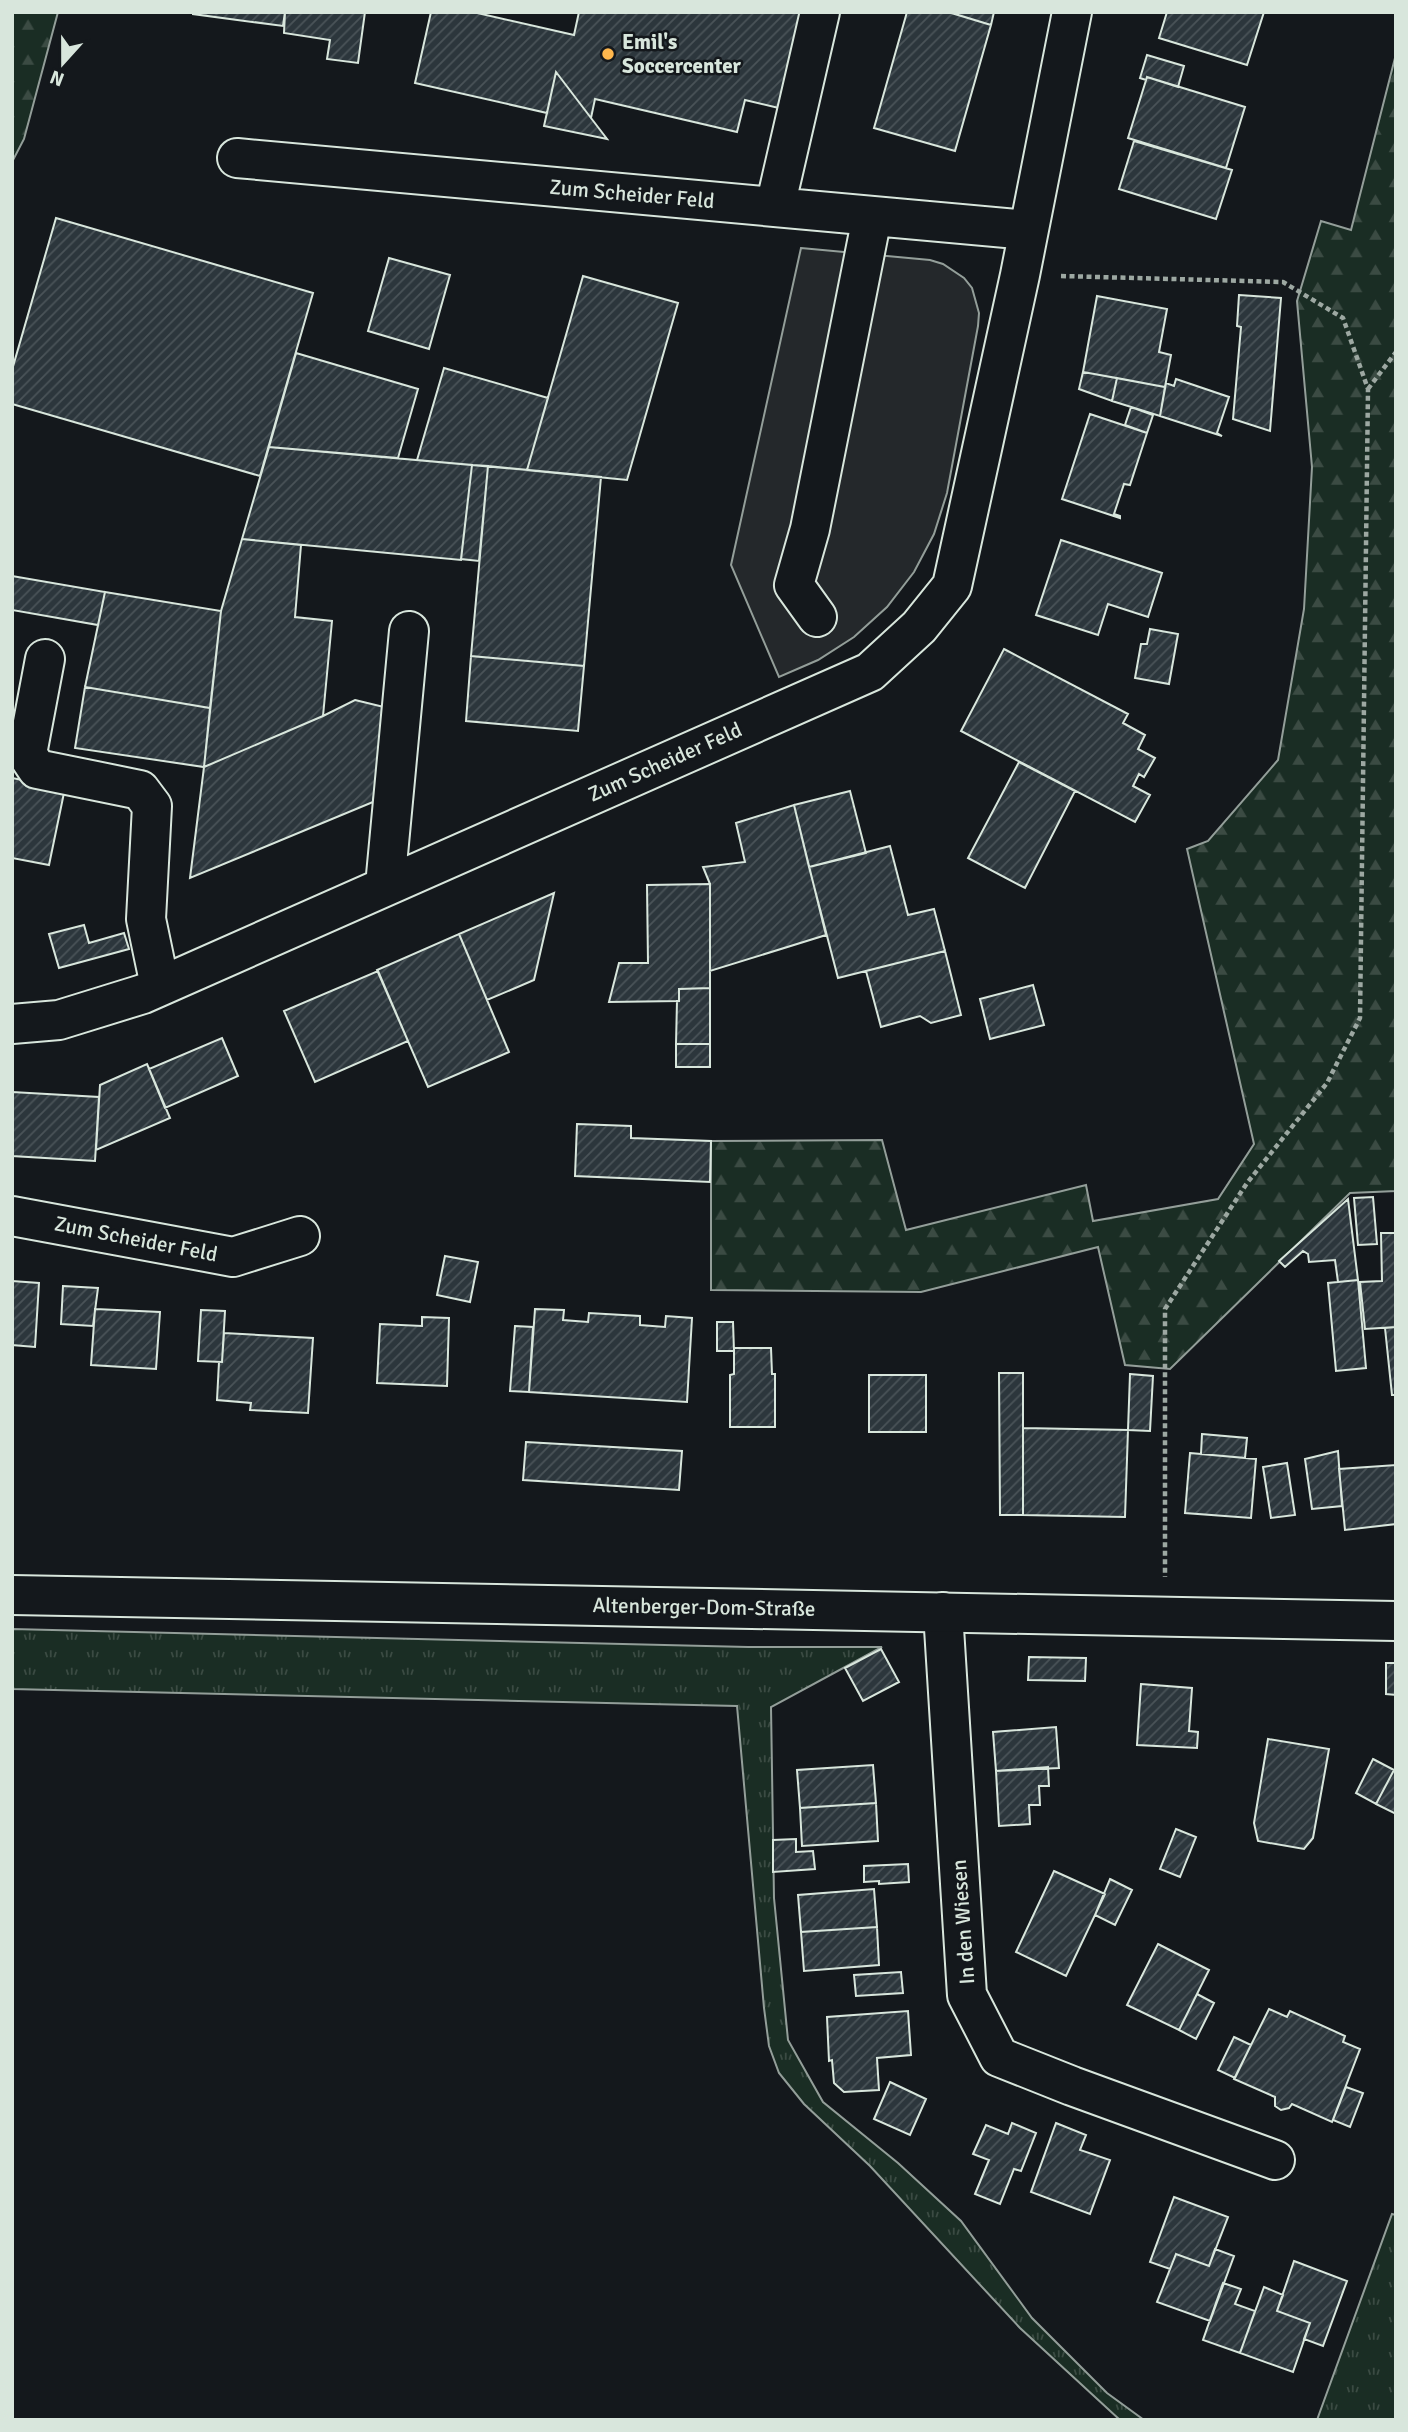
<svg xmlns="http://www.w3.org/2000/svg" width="1408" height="2432" viewBox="0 0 1408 2432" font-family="Signika,sans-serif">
  <defs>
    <pattern id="grass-tufts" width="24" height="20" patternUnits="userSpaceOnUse" patternTransform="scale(1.75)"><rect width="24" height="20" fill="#1a2d24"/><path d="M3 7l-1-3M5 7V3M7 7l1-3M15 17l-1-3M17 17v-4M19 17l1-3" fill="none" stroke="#3b4b43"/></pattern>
    <pattern id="forest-firs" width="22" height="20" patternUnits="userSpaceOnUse" patternTransform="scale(1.75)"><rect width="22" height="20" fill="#1a2d24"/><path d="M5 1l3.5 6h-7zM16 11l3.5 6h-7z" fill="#3b4b43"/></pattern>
    <pattern id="building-hatch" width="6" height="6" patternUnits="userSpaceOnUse" patternTransform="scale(1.75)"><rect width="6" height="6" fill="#2c363c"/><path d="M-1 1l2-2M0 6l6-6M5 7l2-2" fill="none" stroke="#4a5358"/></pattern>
  </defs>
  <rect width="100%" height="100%" fill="#14181c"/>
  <path fill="url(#grass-tufts)" stroke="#939e99" stroke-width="2" d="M12 1629 748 1647H882L771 1707 774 1898 788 2040 823 2102 898 2163 961 2221 1032 2318 1107 2393 1144 2420H1120L1020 2328 870 2166 804 2104 779 2073 769 2046 764 2008 737 1706 12 1689Z
    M1392 2214 1396 2215V2420H1317Z"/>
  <path fill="url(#forest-firs)" stroke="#939e99" stroke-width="2" d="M12 12H58L24 139 12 162Z
    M1396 54V1191L1350 1193 1170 1369 1125 1365 1098 1247 921 1292 711 1290V1141L882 1140 906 1230 1086 1185 1093 1221 1218 1199 1254 1144 1187 849 1208 841 1278 760 1304 609 1312 467 1297 301 1321 221 1351 230Z"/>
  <path fill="#24282b" stroke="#939e99" stroke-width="2" d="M801 248 930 260 943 264 964 278 972 288 979 313 978 326 947 493 934 534 914 572 887 607 854 637 818 660 779 677 731 565Z"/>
  <path fill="url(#building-hatch)" stroke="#d8e6dc" stroke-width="2" d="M193 12H285L283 26 193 14Z
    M285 12H365L358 63 327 59 330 40 284 33Z
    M431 12H473L574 35 579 12H805L783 109 745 100 737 132 595 99 591 118 556 72 547 113 415 83Z
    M907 12H948L991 25 955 151 874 128Z
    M956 12H994L991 25 955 14Z
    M1167 12H1264L1247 65 1159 38Z
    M1147 55 1184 66 1178 87 1147 77 1146 80 1140 78Z
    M556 72 591 118 607 139 544 126Z
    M1147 77 1245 107 1226 168 1128 138Z
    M1134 141 1232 170 1216 219 1119 189Z
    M56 218 313 293 260 476 12 404V370Z
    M389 258 450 275 429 349 368 331Z
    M583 276 678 303 627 480 527 470Z
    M1239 295 1281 298 1270 431 1233 419 1241 327 1237 326Z
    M1097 296 1167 309 1159 352 1171 355 1165 387 1083 372Z
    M296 353 418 389 398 458 269 447Z
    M444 368 548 398 527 470 417 460Z
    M1083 372 1117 378 1112 401 1079 389Z
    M1117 378 1165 387 1160 416 1112 401Z
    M1176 379 1229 397 1217 433 1222 436 1160 416 1166 383 1174 386Z
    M1131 407 1153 415 1147 433 1125 425Z
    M1090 414 1147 433 1130 485 1124 484 1114 514 1120 516V518L1062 499Z
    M269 447 472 465 461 560 242 539Z
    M472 465 488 466 479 561 461 559Z
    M488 466 601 477 584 666 471 656Z
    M242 539 301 545 295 617 332 621 323 716 204 767 221 611Z
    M1061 540 1162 573 1148 617 1108 604 1098 635 1036 615Z
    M12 576 105 592 98 625 12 610Z
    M105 592 221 611 210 708 85 687Z
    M1150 629 1178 634 1169 684 1135 678 1141 644H1147Z
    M1004 649 1128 714 1123 723 1145 735 1138 749 1155 758 1144 777 1139 774 1133 786 1150 795 1135 822 961 731Z
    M471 656 584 666 578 731 466 721Z
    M85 687 210 708 204 767 75 748Z
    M355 700 388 708 373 802 190 878 204 767 323 716Z
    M1019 762 1075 791 1025 888 968 858Z
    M12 778 65 788 49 865 12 858Z
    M850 791 866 853 809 867 794 805Z
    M794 805 826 935 710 971V884L703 867 745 862 736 823Z
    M890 846 908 915 934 909 945 951 838 978 809 867Z
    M710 884V988L679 989V1001L609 1002 619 963H648L647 885Z
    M554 893 534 980 487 1000 459 934Z
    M84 925 89 943 124 933 129 949 59 968 49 934Z
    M459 934 509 1052 428 1087 377 970Z
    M945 951 961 1015 931 1023 920 1016 881 1027 866 971Z
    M378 971 408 1041 315 1082 284 1011Z
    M1033 985 1044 1025 990 1039 980 999Z
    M710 988V1044H676L677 1001H679V989Z
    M222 1038 238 1076 165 1108 149 1069Z
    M676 1044H710V1067H676Z
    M147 1064 170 1118 96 1150 100 1085Z
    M12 1092 99 1097 95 1161 12 1156Z
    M577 1124 631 1126V1138L711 1141 710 1182 575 1176Z
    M1373 1197 1377 1244 1358 1245 1354 1198Z
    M1348 1199 1358 1280 1338 1282 1335 1260 1309 1262 1308 1254 1303 1251 1285 1267 1279 1261Z
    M1381 1233H1396V1327L1365 1329 1360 1282 1382 1281Z
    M445 1256 478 1262 470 1302 437 1295Z
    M1358 1280 1366 1368 1336 1371 1328 1283Z
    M12 1281 39 1283 35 1347 12 1345Z
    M63 1286 98 1288 93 1326 61 1324Z
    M95 1309 160 1312 156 1369 91 1365Z
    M535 1309 564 1310 563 1320 588 1322 589 1313 640 1316V1325L665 1327 666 1316 692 1318 687 1402 529 1392Z
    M201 1310 225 1311 222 1362 198 1361Z
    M422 1317 449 1318 447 1386 377 1383 380 1324 422 1326Z
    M717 1322H733L734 1351H717Z
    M515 1326 533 1327 529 1392 510 1391Z
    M1396 1327V1395H1392L1385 1328Z
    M224 1333 313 1338 308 1413 250 1410 251 1403 217 1400 219 1362H222Z
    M734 1348H771L772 1374H775V1427H730V1375L734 1374Z
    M999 1373H1023V1515H1000Z
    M1130 1374 1153 1376 1150 1431 1128 1430Z
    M869 1375H926V1432H869Z
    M1023 1428 1128 1430 1125 1517 1023 1515Z
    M1202 1434 1247 1438 1245 1458 1201 1454Z
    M526 1442 682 1451 679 1490 523 1480Z
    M1338 1451 1342 1506 1312 1509 1305 1459Z
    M1190 1453 1256 1459 1251 1518 1185 1513Z
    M1287 1463 1295 1515 1271 1518 1263 1467Z
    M1396 1465V1524L1345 1530 1339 1469Z
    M881 1649 899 1682 863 1701 845 1668Z
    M1029 1657 1086 1658 1085 1681 1028 1680Z
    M1386 1663H1396V1695L1386 1694Z
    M1141 1684 1192 1688 1189 1731 1198 1732 1197 1748 1137 1745Z
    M1056 1727 1059 1768 996 1771 993 1732Z
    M1268 1739 1329 1749 1313 1838 1304 1849 1258 1841 1254 1823Z
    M1373 1759 1394 1770 1376 1804 1356 1793Z
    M873 1765 876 1803 800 1808 797 1770Z
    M1048 1767 1049 1786H1039L1040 1805H1029L1030 1824 999 1826 996 1771Z
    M1394 1770H1396V1814L1376 1804Z
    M876 1803 878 1841 802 1846 800 1808Z
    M1176 1829 1196 1837 1180 1877 1160 1869Z
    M796 1839V1852L813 1851 815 1869 773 1872V1840Z
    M908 1864 909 1882 879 1884V1881L864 1882V1866Z
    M1054 1871 1105 1894 1066 1976 1016 1952Z
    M1110 1879 1132 1890 1115 1925 1095 1915Z
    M874 1889 877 1927 801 1932 798 1895Z
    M877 1927 879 1965 804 1971 801 1932Z
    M1158 1944 1209 1970 1179 2030 1127 2005Z
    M901 1972 903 1993 856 1996 854 1975Z
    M1197 1994 1214 2003 1196 2039 1179 2030Z
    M1269 2009 1287 2017 1290 2011 1345 2036 1343 2042 1360 2049 1332 2122 1292 2104 1289 2108 1281 2110 1275 2106V2097L1234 2079Z
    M908 2011 911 2055 877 2058 879 2090 844 2092 834 2083 832 2060 829 2061 827 2017Z
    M1234 2037 1251 2045 1235 2078 1218 2070Z
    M890 2082 926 2099 910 2135 874 2119Z
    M1346 2087 1363 2093 1350 2127 1333 2120Z
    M1012 2123 1036 2133 1021 2171 1014 2169 1000 2204 975 2194 989 2160 973 2154 986 2125 1008 2134Z
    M1056 2123 1086 2135 1080 2150 1110 2160 1090 2214 1031 2192Z
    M1174 2197 1228 2217 1209 2266 1176 2254 1170 2269 1150 2262Z
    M1215 2249 1234 2256 1210 2321 1157 2302 1176 2254 1209 2266Z
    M1294 2261 1347 2281 1323 2346 1304 2339 1310 2323 1277 2311Z
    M1223 2283 1241 2289 1235 2304 1255 2311 1240 2353 1203 2340Z
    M1264 2287 1283 2295 1277 2311 1310 2323 1293 2372 1240 2353Z"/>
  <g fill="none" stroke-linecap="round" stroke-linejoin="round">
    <defs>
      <path id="minor" d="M237 158 1027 230
        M775 207 820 12
        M817 617 794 585 810 529 872 217
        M45 659 27 754 37 769 140 790 152 806 146 919 160 986
        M385 886 409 631
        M12 1024 59 1020 143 994 870 672 919 627 952 586 1020 275 1072 12
        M12 1216 233 1257 300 1236
        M943 1612 967 1995 999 2057 1072 2086 1275 2160"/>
      <path id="major" d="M12 1595 1396 1621"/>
    </defs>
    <use href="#minor" stroke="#d8e6dc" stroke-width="42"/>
    <use href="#major" stroke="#d8e6dc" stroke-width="42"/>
    <path stroke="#9da8a2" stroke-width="4.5" stroke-dasharray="5 3.5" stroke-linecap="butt" d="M1061 276 1283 282 1343 318 1368 389 1360 1018 1327 1083 1247 1183 1165 1309V1577
      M1368 389 1396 352"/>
    <use href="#minor" stroke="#14181c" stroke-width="38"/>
    <use href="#major" stroke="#14181c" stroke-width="38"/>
  </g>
  <circle fill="#ffb74d" stroke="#14181c" stroke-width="2.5" cx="608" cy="54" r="7"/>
  <g text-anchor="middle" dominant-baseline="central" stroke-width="5" stroke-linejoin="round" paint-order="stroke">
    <g font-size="21" font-weight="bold" fill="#d8e6dc" stroke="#14181c" text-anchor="start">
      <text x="622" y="42">Emil's<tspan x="622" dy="24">Soccercenter</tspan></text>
    </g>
    <g font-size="21" fill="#d8e6dc" stroke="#14181c">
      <text transform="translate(632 194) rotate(5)">Zum Scheider Feld</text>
      <text transform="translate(665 762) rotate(-24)">Zum Scheider Feld</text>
      <text transform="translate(136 1239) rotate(11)">Zum Scheider Feld</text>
      <text transform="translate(704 1607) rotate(1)">Altenberger-Dom-Straße</text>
      <text transform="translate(963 1922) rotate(-94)">In den Wiesen</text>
    </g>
  </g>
  <rect width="1408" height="2432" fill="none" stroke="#d8e6dc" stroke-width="28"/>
  <g transform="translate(63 63) rotate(201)" stroke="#14181c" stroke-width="5" paint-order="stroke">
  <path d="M0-5L12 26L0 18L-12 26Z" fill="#d8e6dc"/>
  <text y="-10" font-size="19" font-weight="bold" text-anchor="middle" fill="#d8e6dc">N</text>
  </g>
</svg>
